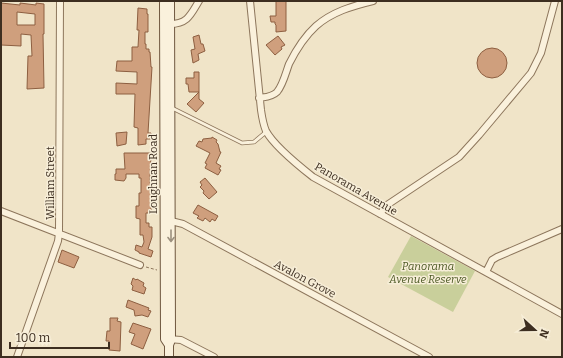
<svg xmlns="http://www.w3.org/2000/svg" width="563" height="358" viewBox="0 0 563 358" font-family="Bitter,serif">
  <rect width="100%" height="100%" fill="#f0e4c8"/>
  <path fill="#c9cf9b" d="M411 236 475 271 453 312 388 277Z"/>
  <path fill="#cf9f7d" stroke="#8d5f41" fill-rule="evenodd" d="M276 1H286V31L276 32V25L275 24V22H271L270 16H276Z
    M1 3 20 5V3L36 5V3L44 4V34H43L44 88 27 89 28 56H32L31 35 21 34V46L1 45ZM17 12 35 14V25H17Z
    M138 8 147 9V14H148V32H145V44H146V49H149V52H150L151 67H152L148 133H151V139H146V144L138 145V128L134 127 135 94H116V83L137 84V72L116 71 117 61H132V47H138L139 30H137Z
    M199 35 201 44H203L205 51 198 54 199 60 193 63 191 50 195 49 193 37Z
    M278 36 285 45 281 47 282 49 275 55 266 45Z
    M477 63a15 15 0 1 1 30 0a15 15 0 1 1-30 0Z
    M194 72H199V99L204 103 196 112 187 104 199 92H189L188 84H186V78H194Z
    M127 132 126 144 117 146 116 133Z
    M212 137 217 140 216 142 218 144 220 152H221L216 163 221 166 219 169 221 170 218 175 205 168 207 164 205 163 210 153 196 146 199 141 202 142 203 139 212 138Z
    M124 153H151L150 178 151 210H149V213H146V223H149V227H152V237L148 249 153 251 151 257 139 253V252L135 250 136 245 142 247 144 242 143 235H140V219L136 218V206H139V193H141V178H139V174H126V178L124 181 115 180V174H116V169H125Z
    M205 178 217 192 209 199 203 193 204 191 200 187 202 185 200 182Z
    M198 205 218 216 215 221 212 219 210 222 205 218 203 221 197 218 199 216 193 213Z
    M62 250 79 257 74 268 58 262Z
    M133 278 136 280 137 279 144 283 143 286 146 288 144 294 132 290 133 286 131 284Z
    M128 300 149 308 148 310 151 311 148 317 142 315 135 316 134 310 126 307Z
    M110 318H118L117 321 121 322 120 351 109 350V341H106L107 331H110Z
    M133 323 151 329 143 349 131 344 135 334 129 332Z"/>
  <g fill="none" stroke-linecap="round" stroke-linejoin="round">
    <defs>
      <path id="service" d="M172 108 242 143 254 142 266 132"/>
      <path id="minor" d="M250 1 261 110C262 117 263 124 266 131 274 146 299 166 313 177L562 314
        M170 24C188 24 191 14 199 1
        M259 98C265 97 272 97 277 92 283 85 286 72 289 64 296 50 305 36 316 26 332 12 352 6 373 1
        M1 211 140 265
        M380 214 387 205 459 157 479 135 531 73 541 53 555 1
        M171 221 183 224 429 357
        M486 272 492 260 497 257 562 229
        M168 339 181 340 214 357
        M17 357 58 241 59 233 60 1"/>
      <path id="secondary" d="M164 3 165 339 169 345
        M169 357V345L171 340 170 1"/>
    </defs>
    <use href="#service" stroke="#8d765c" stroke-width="4.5"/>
    <use href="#minor" stroke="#8d765c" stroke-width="8"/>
    <use href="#secondary" stroke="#6f573f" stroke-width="10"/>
    <path stroke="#8d765c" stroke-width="1" stroke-dasharray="3 2" stroke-linecap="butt" d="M146 267 157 270"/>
    <use href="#service" stroke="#faf1dc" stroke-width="3"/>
    <use href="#minor" stroke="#faf1dc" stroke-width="6"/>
    <use href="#secondary" stroke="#faf1dc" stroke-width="8"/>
  </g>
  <defs><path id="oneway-shaft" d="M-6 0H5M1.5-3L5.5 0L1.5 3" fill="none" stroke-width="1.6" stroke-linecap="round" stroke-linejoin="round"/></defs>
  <use stroke="#9c907e" href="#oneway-shaft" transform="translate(171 236) rotate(90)"/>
  <g text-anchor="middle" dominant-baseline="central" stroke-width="3" stroke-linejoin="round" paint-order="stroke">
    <g font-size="11" fill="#3d2e20" stroke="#f7eed8">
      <text transform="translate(153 174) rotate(-90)">Loughnan Road</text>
      <text transform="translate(50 183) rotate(-90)">William Street</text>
      <text transform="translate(356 189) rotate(30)">Panorama Avenue</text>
      <text transform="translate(305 279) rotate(28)">Avalon Grove</text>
    </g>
    <g font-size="11" font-style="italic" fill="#4d5a26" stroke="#f7eed8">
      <text x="428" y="266">Panorama<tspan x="428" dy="13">Avenue Reserve</tspan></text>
    </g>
  </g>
  <rect width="563" height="358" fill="none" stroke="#3d2e20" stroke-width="4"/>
  <g transform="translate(535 330) rotate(111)" stroke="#f7eed8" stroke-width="3" paint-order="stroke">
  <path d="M0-3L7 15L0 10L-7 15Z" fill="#3d2e20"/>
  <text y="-6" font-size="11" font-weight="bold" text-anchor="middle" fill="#3d2e20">N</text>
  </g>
  <path d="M10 342v6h99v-6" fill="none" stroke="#3d2e20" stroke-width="2"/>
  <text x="16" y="342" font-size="12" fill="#3d2e20" stroke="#f7eed8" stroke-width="3" paint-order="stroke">100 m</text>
</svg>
